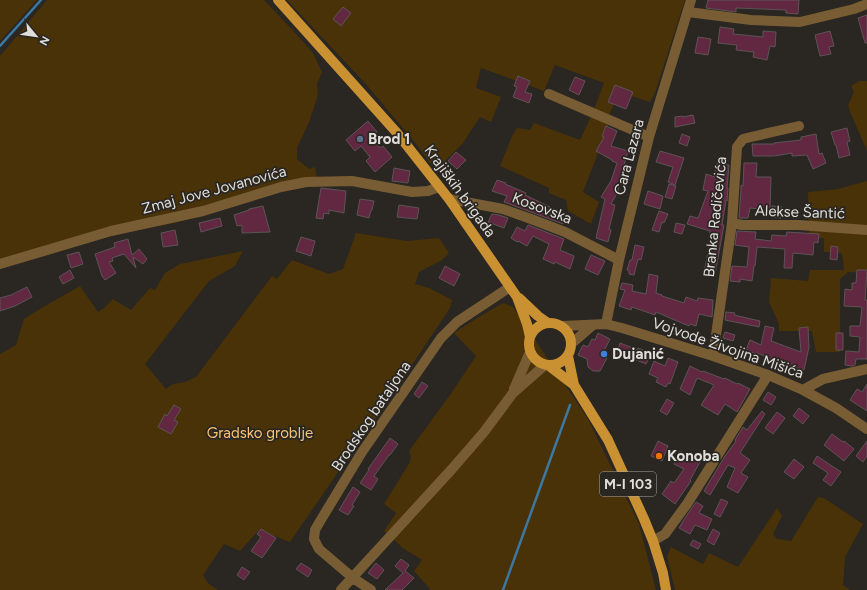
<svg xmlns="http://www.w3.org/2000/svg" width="867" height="590" viewBox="0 0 867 590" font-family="Figtree,sans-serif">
  <rect width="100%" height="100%" fill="#2a2621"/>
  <path fill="#493207" d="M0 0H37L0 41Z
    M47 0H264L298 36 313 53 322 72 317 84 318 95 309 122 297 148V159L309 169 315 167 317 180 175 223 79 240 0 259V56Z
    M287 0H685L655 93 650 102 619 92 608 118V127L583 192 599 202 591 224 568 211 566 200 549 193V188L500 166 512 136 517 128 530 130 534 123 580 140 593 112 604 83 555 65 544 91 481 68 476 88 501 97 491 122 480 117 463 143 440 166 430 163 413 140 365 83Z
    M859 81H867V151L851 114 848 105 854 92 851 86Z
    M867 181V273L848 272 840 279V352H816L812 331H779V324L769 302 771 278 808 281 810 270H844L842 253 824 252V238H811L809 232 808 192 838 189Z
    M356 233 407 241 439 238 449 253 442 260 419 272 415 284 429 288 452 300 450 308 357 447 347 444 345 462 290 542 259 530 240 551 224 544 203 575 209 584 218 590H0V354L16 345 24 319 43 307 80 286 98 312 103 309 113 299 131 310 150 288 155 290 165 273 180 264 243 251 235 266 209 281 145 364 166 389 173 384 185 382 196 377 272 276 277 279 292 260 329 274 343 269Z
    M503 303 513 307 588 419 639 524 656 590H429L430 589 414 571 422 560 403 548 384 531 396 513 384 504 410 462 411 457 409 451 450 395 476 356 454 333 477 318Z
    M818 497 823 498 827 500 863 524 845 557 843 585 850 590H675L667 557 671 547 703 564 709 553 738 567 777 508 782 516 773 534 777 539 791 541Z"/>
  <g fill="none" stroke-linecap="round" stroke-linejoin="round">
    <path stroke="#3c78a1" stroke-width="2.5" d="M0 46 41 0
      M503 590 570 405"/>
  </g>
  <path fill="#622841" stroke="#5c5457" d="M708 0H799L798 14 786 13V10L736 8V12L706 8Z
    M343 7 351 13 341 26 333 19Z
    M867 15V43H865L858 18Z
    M720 27 734 29 733 34 763 37V31L776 32 775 47 770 46 767 60 753 57 754 52 736 50 737 45 718 43Z
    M830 31 834 46 829 47 831 54 820 56 815 35Z
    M698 37 711 39 708 55 695 53Z
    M518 76 530 81 525 92 532 94 529 103 513 97 517 87 514 86Z
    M575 77 585 81 579 95 569 90Z
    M615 85 633 92 626 109 608 102Z
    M693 115 695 123 675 127V117L683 116V117Z
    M368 121 377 132 371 137 380 148 383 146 392 157 375 172 366 161 370 157 361 146 355 151 346 140Z
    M606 126 617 131 611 146 628 151 621 176H623L618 190H619L611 204 615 205 609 229 611 230 608 242 596 238 605 199 601 197 611 181 617 163 612 161V160L596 151 604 137 602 136Z
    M847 128 850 141 847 142 850 155 839 158 836 145H835L831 132Z
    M682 134 690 137 687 146 679 143Z
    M816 134 819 154 822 153 826 163 813 169 807 155 792 156V153L774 156H753L752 144H774V143L801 140V137Z
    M660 151 684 158 675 185 668 182 673 167 656 162Z
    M456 152 466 160 457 169 448 161Z
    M744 163H757L756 177H771L770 210 750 208 748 218H739L741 190V185L743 186Z
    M716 164 729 165 727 188H728L727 201 726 200 722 225H724L715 274 704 272 711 238H709L710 231 687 224 690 216 698 218 708 191 703 190 706 174 715 177Z
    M394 168 410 171 408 183 392 181Z
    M497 180 506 183 505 184 526 193 525 195 550 207V208L567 215 563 224 504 202 507 196 492 191Z
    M669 184 676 186 672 199 665 197Z
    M321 188 346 191 344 213 329 210V214L324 213 323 219 316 218Z
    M648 191 663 196 660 209 644 204Z
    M360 199 374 201 372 210H371L369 218 357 215Z
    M399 205 419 208 417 219 397 217Z
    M263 206 270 232 242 233V225L237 226 234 215 249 210V209Z
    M772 206 782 207 781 218 771 217Z
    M659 211 668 214 664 223 662 222 659 232 652 230Z
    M492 214 499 215 508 218 504 228 488 222Z
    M220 218 222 226 201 232 199 223Z
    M676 223 685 225 682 234 674 232Z
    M528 225 564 239 560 250 574 256 570 269 555 262 554 264 543 259 549 244 533 236 527 246 518 241 517 242 511 238 517 227 525 231Z
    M175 230 178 245 163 247 161 233Z
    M737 231 756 232 755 239 771 241 772 235 786 236 787 232 819 234 818 243 814 242 813 255 793 253 792 268H784L785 249 757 247 755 266H754L752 281 740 279V282L730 281 732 266 747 267 749 247 735 245Z
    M301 237 315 241 311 256 296 251Z
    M128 239 132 255 139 249 147 259 143 264 133 257 136 268 124 254 112 258 113 261 109 262 116 273 105 280 102 276 95 254 115 247 114 243Z
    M635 245 644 247 641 260 638 259 634 275 629 274V271L627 270 630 260H632Z
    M831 246 838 247 837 260 830 259Z
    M79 252 83 264 71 268 67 255Z
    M591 255 605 261 598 275 585 269Z
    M445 266 460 274 454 286 439 278Z
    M70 270 74 278 63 284 59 277Z
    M857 270H867L865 300H867V359H856L855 365 852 366 845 365 846 351 859 352 860 337 850 336V326H860L862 307 844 306 845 289 852 290V283H856Z
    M649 274 658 276 656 293 662 295V296L684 303 686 297 697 301 698 298 713 300 712 317 699 314 696 326 690 324 689 326 656 312 655 315 632 307 631 310 619 306 625 290 620 289 622 283 633 285 632 291 646 294Z
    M27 287 32 297 15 306 0 311V298L11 295Z
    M726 312 735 313 734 315 760 321 759 327 725 320Z
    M765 326 774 328 771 341 801 352 799 328 808 327 809 347 804 370 792 367 757 353 756 354 746 350 750 340 761 345Z
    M725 332 735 335 733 341 723 338Z
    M598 333 610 339 602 355 607 358 600 371H593L588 367 587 359 578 355 583 345 588 347 592 339 595 340Z
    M836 333H843V350H836Z
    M620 343 638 350V348L651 353 646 364 629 357 628 359 616 355Z
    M668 358 678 362 670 384 668 383 666 387 656 382 658 378 649 374 654 361 665 366Z
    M690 366 702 372 703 371 724 379 725 378 737 384 738 383 750 389 737 412 725 404 718 415 701 405 714 385 697 378 690 395 680 389Z
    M422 382 428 386 419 398 414 394Z
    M867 384V411L850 400 857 389 862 392Z
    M768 392 776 397 771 405 763 400Z
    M667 399 674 403 667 415 660 411Z
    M174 405 181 409 174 420 178 422 171 434 158 427 165 414 167 416Z
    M799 408 809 416 803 424 793 416Z
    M762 411 765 414 740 453 750 460 741 473 748 477 738 493 727 487 735 468 728 465 710 495 704 491 725 456 736 441 735 440 743 427 747 430Z
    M777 412 785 418 773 434 765 428Z
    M832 434 843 442 844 441 854 449 844 461 824 445Z
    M390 438 398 444 390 455H389L374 476 378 479 371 490 360 483 369 470 368 469Z
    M658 441 668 446 662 461 651 456Z
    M867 441V456L863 462 856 456Z
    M680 451 700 462 690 480 691 481 675 504 662 494 671 481 674 483 684 469 674 464Z
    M817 456 841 472 831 486 823 480 828 473 813 463Z
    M794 459 804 467 794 479 784 472Z
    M353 487 360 492 352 505 354 506 348 515 339 510Z
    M721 499 728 502 720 517 714 514Z
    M696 502 703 506 699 513 712 519 707 530 695 525 690 534 679 528 683 521Z
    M261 529 276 538 262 558 251 551 261 537 257 534Z
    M713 529 720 533 714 545 707 541Z
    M693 540 701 544 698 549 690 545Z
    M401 559 409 565 405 571 414 578 402 590H385L403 573 395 566Z
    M301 563 312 570 308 577 296 569Z
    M376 563 384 570 377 579 368 573Z
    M242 567 250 572 244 580 237 575Z"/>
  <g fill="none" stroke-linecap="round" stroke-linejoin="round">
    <path stroke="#785d34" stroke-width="10" d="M688 12 751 20 800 22 854 9 867 4
      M549 94 649 137
      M449 199 503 209 531 219 565 232 619 260
      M732 223 742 225H799L867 230
      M0 264 111 231 203 211 281 187 306 182 352 181 412 192 428 191 439 187
      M606 324 619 260 649 137 691 0
      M562 326 606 324 622 328 713 356 768 375 803 390 836 408 867 429
      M571 344 593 325
      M713 356 732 223 737 147 743 139 751 137 799 126
      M514 389 530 352
      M803 390 823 379 867 369
      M653 541 665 534 687 504 768 375
      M341 590 452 469 484 432 513 393 545 365
      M371 590 353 578 319 549 314 539 315 530 319 523 362 452 441 338 457 322 510 287"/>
    <path stroke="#ca9133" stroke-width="10" d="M278 0 397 133 449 199 517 297 527 324 530 337
      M519 298 538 316 548 323
      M529 344a21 21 0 1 1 42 0a21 21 0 1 1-42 0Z
      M568 356 574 385 608 440 644 519 653 541 663 573 666 590
      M548 365 574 385"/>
  </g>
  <circle fill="#5c6f8a" stroke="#2a2621" stroke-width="1.5" cx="360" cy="139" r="4"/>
  <circle fill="#3f7fe0" stroke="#2a2621" stroke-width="1.5" cx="604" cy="354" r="4"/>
  <circle fill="#e8710a" stroke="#2a2621" stroke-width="1.5" cx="659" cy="456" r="4"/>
  <g text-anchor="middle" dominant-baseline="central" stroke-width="3.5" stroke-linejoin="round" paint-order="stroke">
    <rect fill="#2a2621" stroke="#a9a7a3" stroke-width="1" x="600" y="472" width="56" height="24" rx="3"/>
    <g font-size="14" font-weight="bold" fill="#e0dedb">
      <text x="628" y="484">M-I 103</text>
    </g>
    <g font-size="15" font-weight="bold" fill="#e0dedb" stroke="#2a2621" text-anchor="start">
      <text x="368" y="139">Brod 1</text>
      <text x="612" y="354">Dujanić</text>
      <text x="667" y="456">Konoba</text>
    </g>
    <g font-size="15" fill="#e0dedb" stroke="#2a2621">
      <text transform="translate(629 157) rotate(-75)">Cara Lazara</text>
      <text transform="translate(214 190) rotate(-15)">Zmaj Jove Jovanovića</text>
      <text transform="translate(460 191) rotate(54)">Krajiških brigada</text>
      <text transform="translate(542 208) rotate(21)">Kosovska</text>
      <text transform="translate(800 212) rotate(2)">Alekse Šantić</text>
      <text transform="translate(715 217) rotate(-84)">Branka Radičevića</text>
      <text transform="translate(728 348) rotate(19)">Vojvode Živojina Mišića</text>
      <text transform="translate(371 416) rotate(-56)">Brodskog bataljona</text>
    </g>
    <g font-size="15" fill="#f9c26f" stroke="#2a2621">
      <text x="260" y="433">Gradsko groblje</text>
    </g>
  </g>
  <g transform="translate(36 36) rotate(119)" stroke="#2a2621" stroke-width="3" paint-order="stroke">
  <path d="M0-3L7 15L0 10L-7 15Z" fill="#e0dedb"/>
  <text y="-6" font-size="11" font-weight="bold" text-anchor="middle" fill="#e0dedb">N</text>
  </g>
</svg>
